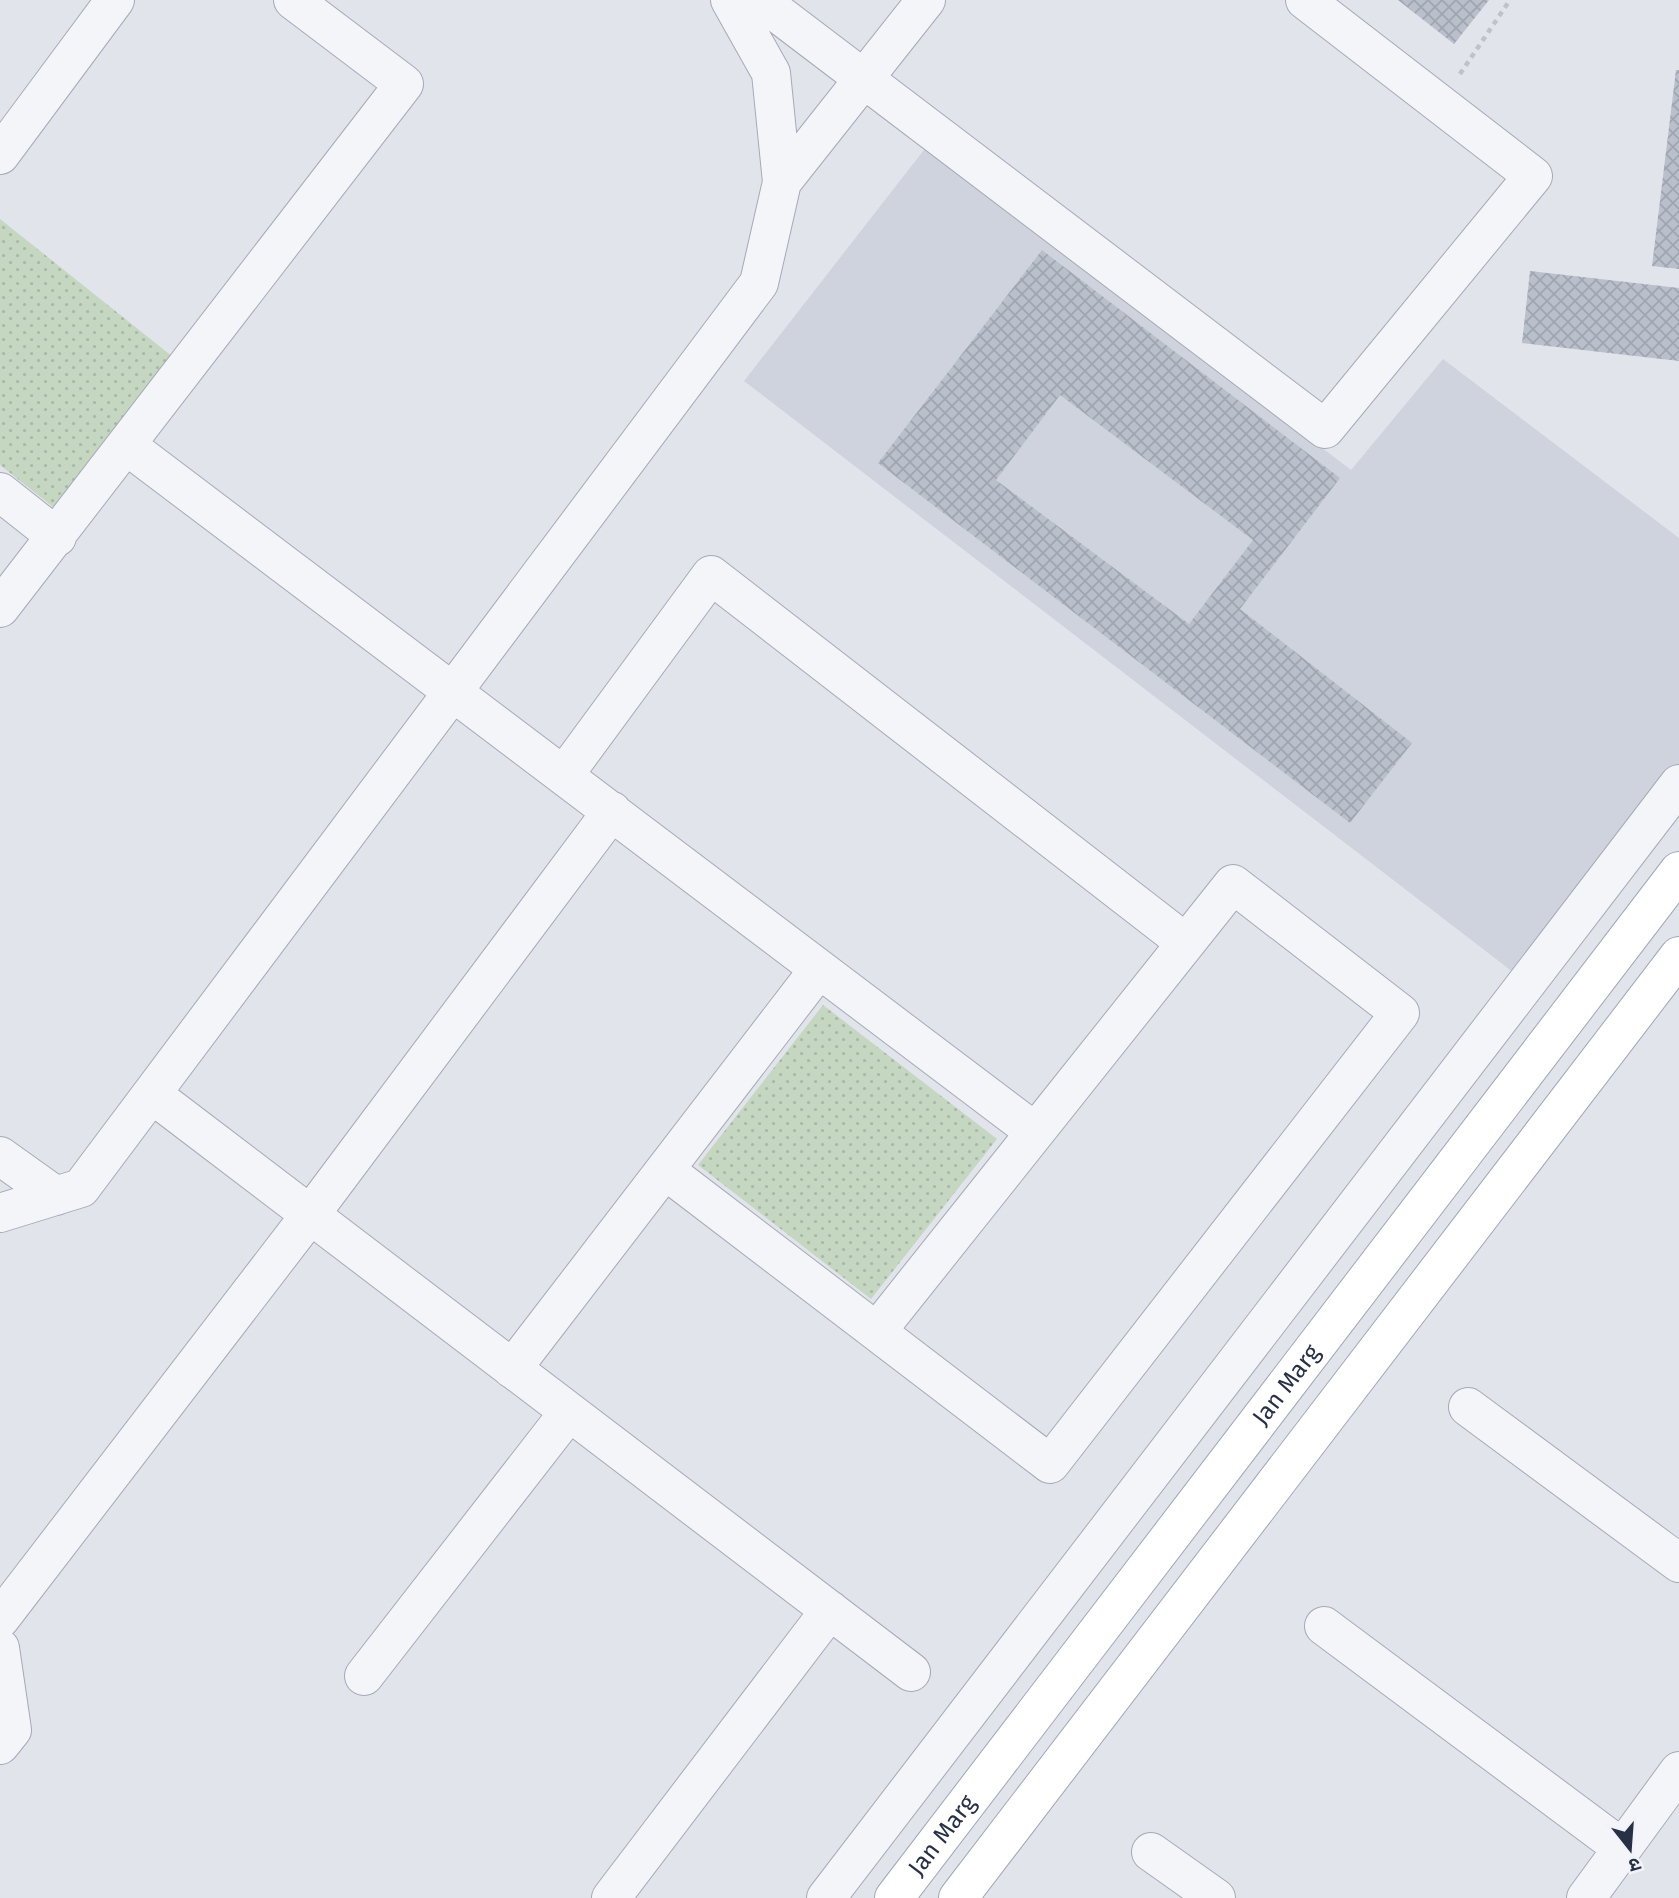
<svg xmlns="http://www.w3.org/2000/svg" width="1679" height="1898" viewBox="0 0 1679 1898" font-family="'Fira Sans','Noto Sans Devanagari',sans-serif">
  <defs>
    <pattern id="park-dots" width="8" height="8" patternUnits="userSpaceOnUse" patternTransform="scale(1.75)"><rect width="8" height="8" fill="#c5d6c1"/><path d="M2 2h.1M6 6h.1" fill="none" stroke="#a9b8a7" stroke-width="1.8" stroke-linecap="round"/></pattern>
    <pattern id="building-cross-hatch" width="8" height="8" patternUnits="userSpaceOnUse" patternTransform="scale(1.75)"><rect width="8" height="8" fill="#bac0cb"/><path d="M0 0l8 8M0 8l8-8" fill="none" stroke="#a0a5b0"/></pattern>
  </defs>
  <rect width="100%" height="100%" fill="#e1e4eb"/>
  <path fill="#cfd3dd" d="M927 146 1351 470 1443 359 1679 538V776L1522 979 744 381Z"/>
  <path fill="url(#park-dots)" d="M0 219 178 361 62 514 0 465Z
    M823 1005 997 1139 871 1299 698 1165Z"/>
  <path fill="url(#building-cross-hatch)" fill-rule="evenodd" d="M1398 0H1489L1454 44Z
    M1676 70H1679V269L1652 266Z
    M1042 250 1340 478 1240 609 1412 743 1350 823 878 463ZM1060 395 1253 540 1189 624 996 480Z
    M1530 271 1679 288V361L1522 343Z"/>
  <g fill="none" stroke-linecap="round" stroke-linejoin="round">
    <defs>
      <path id="minor" d="M760 0 1325 429 1533 176 1305 0
        M0 155 115 0
        M782 182 926 0
        M126 445 1035 1132
        M0 492 57 537
        M0 608 404 84 293 0
        M564 775 711 575 1186 943
        M153 1095 911 1672
        M0 1156 56 1196
        M665 1170 1050 1464 1400 1013 1233 884 877 1331
        M0 1213 81 1188 759 283 782 182 771 73 730 0
        M512 1369 819 969
        M1468 1407 1679 1563
        M0 1619 310 1215 612 811
        M1324 1626 1622 1848
        M0 1648 12 1730 0 1745
        M364 1676 569 1412
        M1151 1852 1216 1898
        M611 1898 830 1610
        M826 1898 1679 784
        M1586 1898 1679 1771"/>
      <g id="major">
        <path id="s1" d="M894 1898 1679 871"/>
        <path d="M958 1898 1679 956"/>
      </g>
    </defs>
    <use href="#minor" stroke="#a5aab6" stroke-width="40"/>
    <use href="#major" stroke="#9fa7b8" stroke-width="40"/>
    <path stroke="#bfc2ca" stroke-width="4.5" stroke-dasharray="5 5" stroke-linecap="butt" d="M1460 74 1510 0"/>
    <use href="#minor" stroke="#f4f5f9" stroke-width="38"/>
    <use href="#major" stroke="#fff" stroke-width="38"/>
  </g>
  <g text-anchor="middle" dominant-baseline="central" stroke-width="5" stroke-linejoin="round" paint-order="stroke">
    <g font-size="24" fill="#273044" stroke="#f1f3f8">
      <text stroke="none"><textPath href="#s1" startOffset="646">Jan Marg</textPath></text>
      <text stroke="none"><textPath href="#s1" startOffset="79">Jan Marg</textPath></text>
    </g>
  </g>
  <g transform="translate(1630 1849) rotate(163)" stroke="#f1f3f8" stroke-width="5" paint-order="stroke">
  <path d="M0-5L12 26L0 18L-12 26Z" fill="#273044"/>
  <text y="-10" font-size="19" font-weight="bold" text-anchor="middle" fill="#273044">उ</text>
  </g>
</svg>
